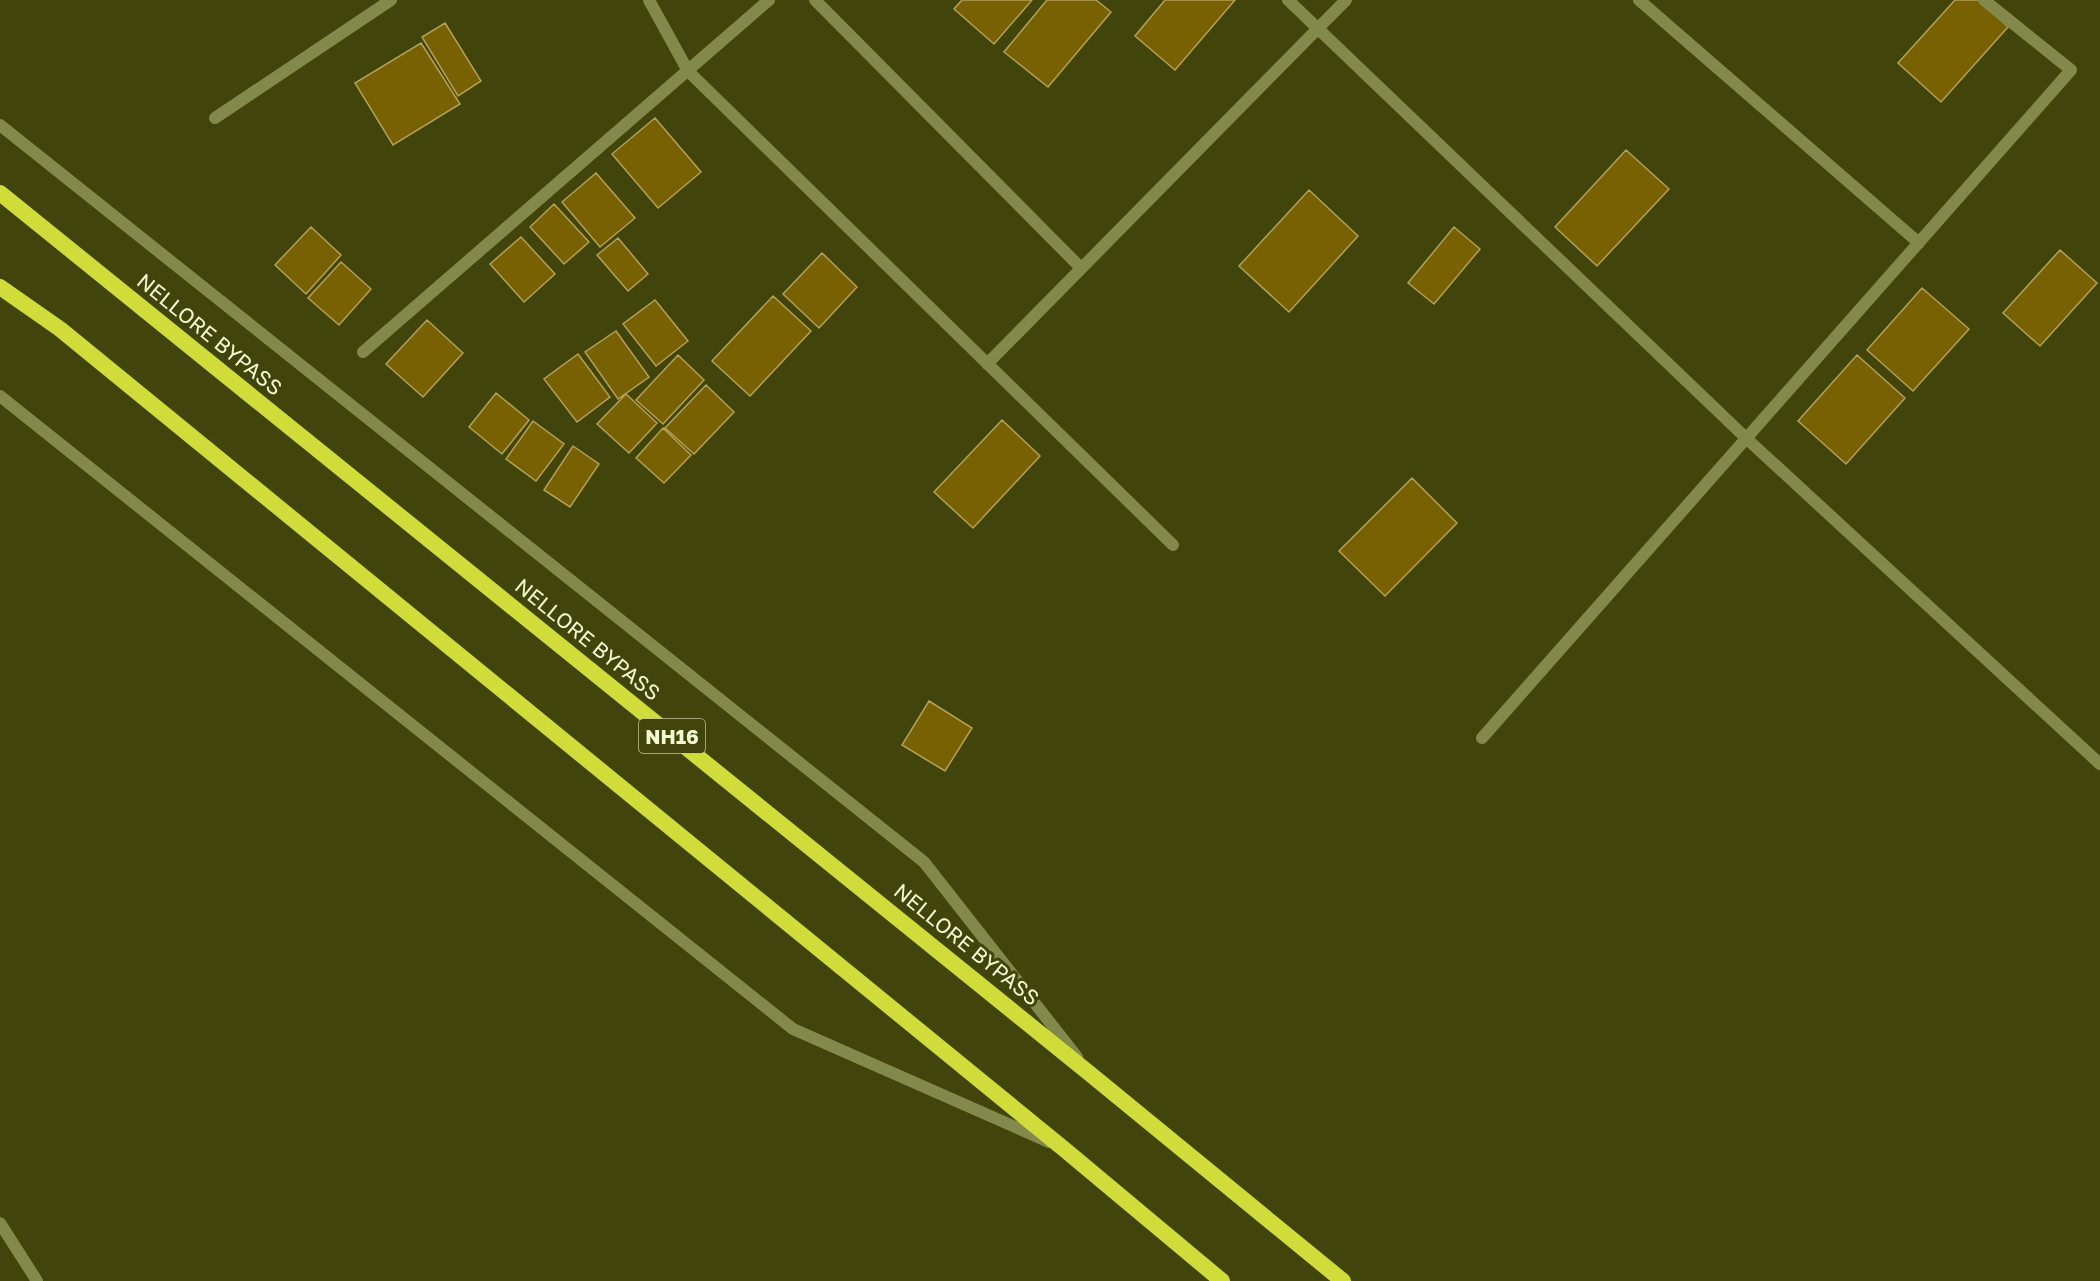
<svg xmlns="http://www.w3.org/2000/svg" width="2100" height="1281" viewBox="0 0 2100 1281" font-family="'Golos Text',sans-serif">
  <rect width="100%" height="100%" fill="#41450b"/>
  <path fill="#776102" stroke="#b5a058" stroke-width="1.5" d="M962 0H1032L994 44 954 9Z
    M1047 0H1096L1111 12 1048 87 1004 52Z
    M1165 0H1235L1175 70 1135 36Z
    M1955 0H1979L2008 27 1941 102 1898 63Z
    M445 23 481 81 458 96 422 37Z
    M421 43 460 104 393 145 355 83Z
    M655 118 701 172 658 208 612 154Z
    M1626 150 1669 189 1597 266 1555 227Z
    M596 173 635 218 600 247 562 202Z
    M1309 190 1358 236 1289 312 1239 266Z
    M554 204 589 242 564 264 530 227Z
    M311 227 341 255 306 294 275 265Z
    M1454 227 1480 249 1434 304 1408 283Z
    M521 237 555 274 524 302 490 264Z
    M618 238 648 274 628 291 597 255Z
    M2060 250 2097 283 2040 346 2003 313Z
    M822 253 857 287 819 328 783 294Z
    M341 262 371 289 339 325 308 298Z
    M1922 288 1969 329 1913 391 1867 350Z
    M773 296 811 331 750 396 712 361Z
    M655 300 688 341 656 366 623 324Z
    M427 320 463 353 423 397 386 364Z
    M616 331 649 377 618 399 585 352Z
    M578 354 610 397 577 422 544 379Z
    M678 355 704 380 663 424 636 400Z
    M1857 355 1905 398 1846 464 1798 421Z
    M706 385 734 412 694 454 665 428Z
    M496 393 529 420 502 454 469 427Z
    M626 394 657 423 629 453 597 424Z
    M1002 420 1040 456 973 528 934 492Z
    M533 421 564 444 536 481 506 459Z
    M663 428 691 455 664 483 636 458Z
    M573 446 599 464 570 507 544 490Z
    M1412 478 1457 523 1385 596 1339 551Z
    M929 701 972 728 945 771 902 745Z"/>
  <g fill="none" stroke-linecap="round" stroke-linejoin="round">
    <path stroke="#83894b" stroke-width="12" d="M649 0 688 71 1173 545
      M815 0 1081 268
      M1288 0 1746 438 2100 764
      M1639 0 1919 243
      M215 118 391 0
      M0 125 924 862 1077 1057
      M363 352 769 0
      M987 364 1346 0
      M0 396 793 1029 1049 1142
      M1482 738 2071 70 1984 0
      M0 1223 37 1281"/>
    <path stroke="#d0dc3a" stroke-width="16" d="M0 193 1089 1073 1343 1281
      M0 287 60 329 1064 1149 1222 1281"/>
  </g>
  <g text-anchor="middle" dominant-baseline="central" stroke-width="6" stroke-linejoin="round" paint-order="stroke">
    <rect fill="#41450b" stroke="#bec297" stroke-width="1.5" x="639" y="719" width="66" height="34" rx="4.5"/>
    <g font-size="20" font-weight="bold" fill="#f3f8d3">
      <text x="672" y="736">NH16</text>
    </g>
    <g font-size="21" fill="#f3f8d3" stroke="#41450b">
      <text transform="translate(210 334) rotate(39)">NELLORE BYPASS</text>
      <text transform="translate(588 639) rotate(39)">NELLORE BYPASS</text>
      <text transform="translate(967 944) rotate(39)">NELLORE BYPASS</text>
    </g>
  </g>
</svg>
